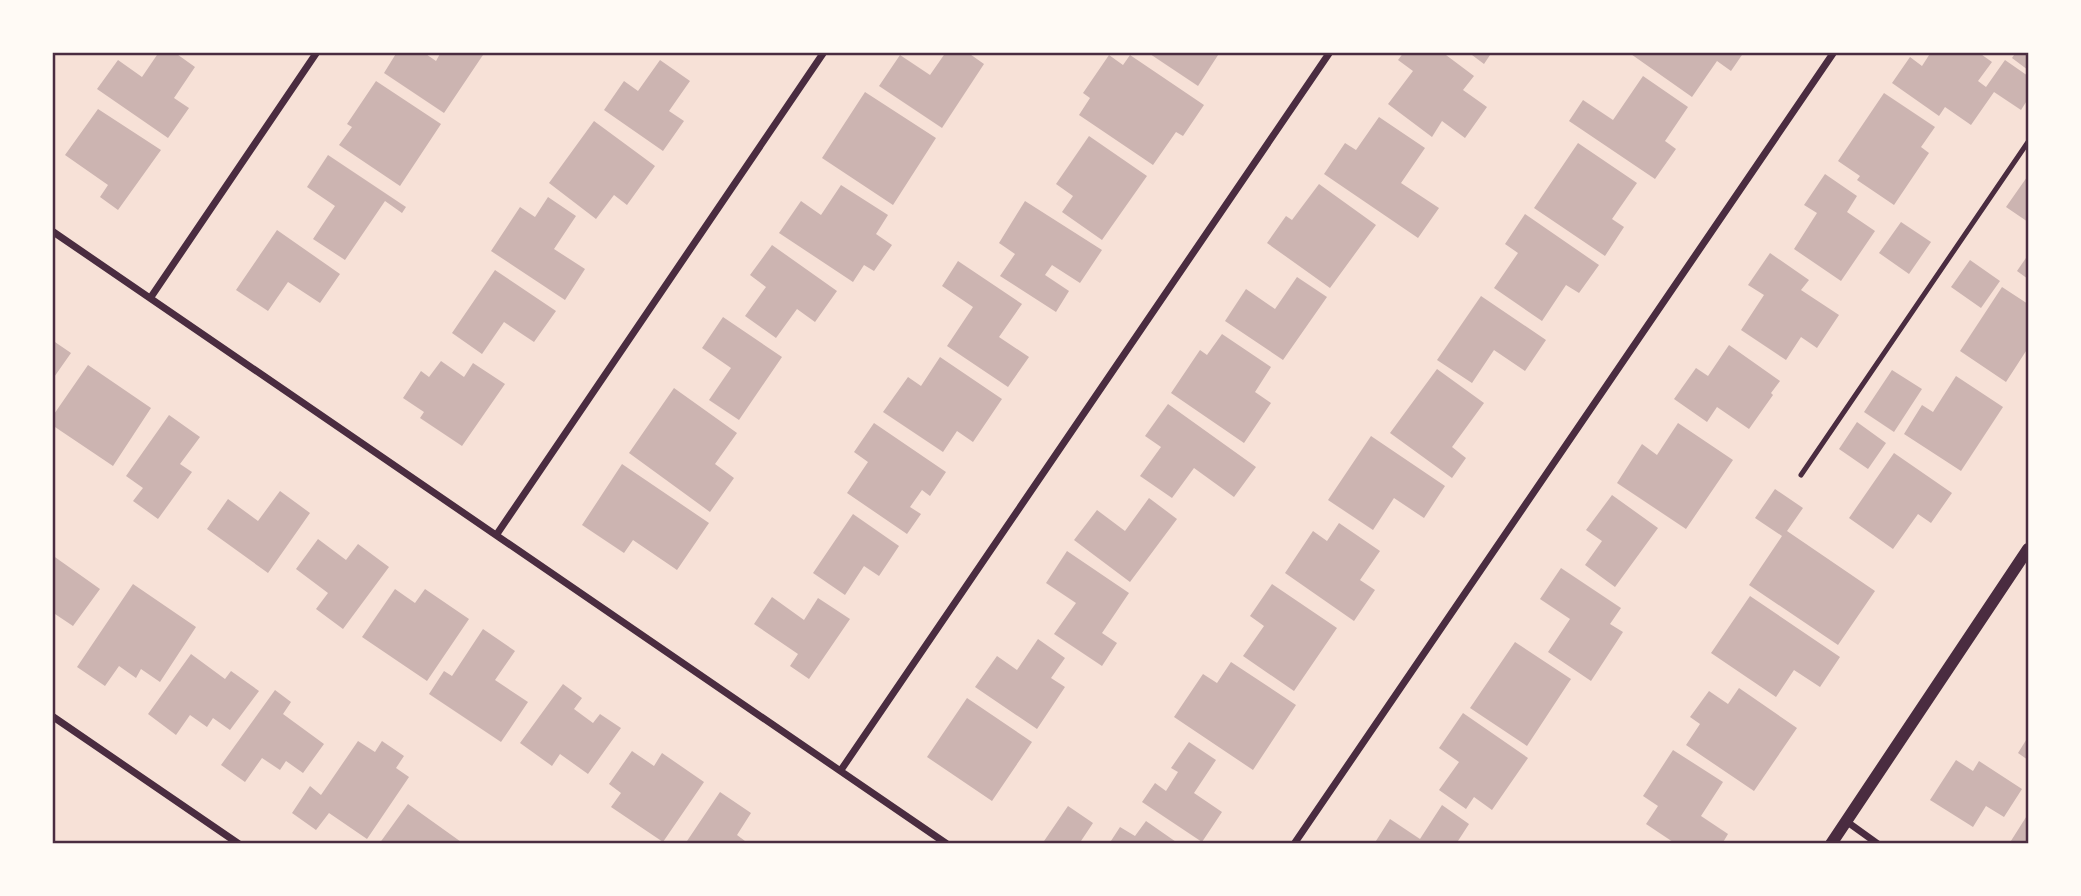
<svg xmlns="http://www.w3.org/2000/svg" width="2081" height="896" viewBox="0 0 2081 896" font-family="Commissioner,sans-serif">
  <rect width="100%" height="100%" fill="#f7e1d7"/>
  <path fill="#ccb4b1" d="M159 52H174L195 67 174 98 189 108 168 138 97 89 118 60 142 77Z
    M397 52H423L436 61 441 52H485L444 113 384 73Z
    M946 52H967L984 64 942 128 879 86 900 55 930 75Z
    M1147 52H1220L1198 86Z
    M1404 52H1442L1474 76 1463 90 1487 107 1465 138 1442 121 1432 137 1388 104 1413 71 1398 60Z
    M1468 52H1492L1484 64Z
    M1628 52H1744L1731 71 1717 61 1692 97Z
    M1931 52H1978L1992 62 1978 81 1986 87 2005 60 2028 76V99L2021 110 1994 92 1971 125 1945 107 1939 116 1892 83 1910 57 1922 66Z
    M2016 52H2028V70L2012 58Z
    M1109 55 1123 65 1130 55 1204 105 1183 136 1176 132 1153 165 1079 115 1090 98 1083 93Z
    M660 60 690 81 669 111 684 121 663 151 604 110 624 81 638 91Z
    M1643 76 1688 107 1665 141 1676 149 1655 179 1569 121 1583 100 1613 120Z
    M376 81 441 124 400 186 339 145 352 127 347 124Z
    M865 92 936 138 893 205 822 158Z
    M1884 93 1935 127 1921 147 1929 153 1894 205 1857 180 1860 176 1838 161Z
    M98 109 161 150 118 210 100 197 108 185 65 155Z
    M1379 117 1425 148 1401 183 1439 208 1418 238 1324 174 1345 143 1356 150Z
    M594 121 655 166 627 205 614 195 596 219 549 183Z
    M1089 136 1147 176 1102 240 1062 212 1073 196 1056 184Z
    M1578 143 1637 183 1612 219 1624 227 1605 256 1534 208Z
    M328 155 406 207 402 213 385 201 345 260 313 239 335 206 307 187Z
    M1825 174 1857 196 1847 212 1875 231 1841 281 1794 249 1817 213 1804 205Z
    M2027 177 2028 178V222L2006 207Z
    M1319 184 1376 225 1330 288 1267 243 1286 216 1292 220Z
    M841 185 888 215 876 234 892 245 874 271 864 265 853 282 779 233 801 201 821 215Z
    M548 197 576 216 554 249 585 269 565 300 491 251 520 207 535 217Z
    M1025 201 1102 250 1080 283 1052 265 1045 275 1069 291 1056 312 1000 276 1015 254 999 243Z
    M1525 214 1599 265 1579 293 1566 285 1542 321 1494 288 1518 253 1505 244Z
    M1901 222 1931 242 1909 274 1879 253Z
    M277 230 340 274 320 303 288 282 268 311 236 290Z
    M772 245 837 291 815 322 797 309 776 338 745 316 766 287 750 275Z
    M1770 253 1809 280 1801 290 1839 315 1817 348 1801 337 1786 360 1741 330 1764 295 1748 285Z
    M2028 255V279L2017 271Z
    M1970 260 2000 281 1981 308 1951 287Z
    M958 261 1022 304 999 337 1029 357 1008 387 947 346 973 307 942 286Z
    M495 270 556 311 534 342 504 322 482 354 452 333Z
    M1297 277 1327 297 1283 360 1225 321 1246 289 1275 309Z
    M2002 287 2028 304V348L2006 382 1960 351Z
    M1481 296 1546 340 1525 371 1494 350 1472 383 1437 360Z
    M723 317 782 357 739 420 709 400 731 368 702 348Z
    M1222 334 1271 367 1255 392 1271 403 1244 443 1171 393 1200 350 1207 355Z
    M52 340 71 353 52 380Z
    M1729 345 1780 381 1771 393 1773 395 1749 429 1717 407 1707 422 1674 399 1696 368 1708 376Z
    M940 357 1002 399 973 442 957 431 943 452 883 412 908 377 921 386Z
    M441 361 464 377 473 363 505 384 462 446 420 418 424 412 403 398 421 371 429 377Z
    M88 365 151 408 113 466 52 425V417Z
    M1437 369 1484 403 1452 447 1466 458 1452 478 1390 433Z
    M1892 370 1922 389 1894 432 1864 412Z
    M1956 376 2003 407 1961 471 1904 434 1922 405 1933 412Z
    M674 388 737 433 715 464 734 478 710 512 629 453Z
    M1168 404 1256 467 1234 497 1194 468 1172 498 1140 476 1161 447 1145 436Z
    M169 415 200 437 180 464 192 472 158 519 133 501 143 488 126 476Z
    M1857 422 1886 443 1868 469 1839 449Z
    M874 423 946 472 930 496 922 490 910 507 921 514 907 534 847 493 868 462 854 452Z
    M1678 423 1733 460 1686 529 1617 483 1642 444 1657 455Z
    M1371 436 1445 486 1424 518 1394 498 1373 530 1328 500Z
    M1894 453 1952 493 1931 523 1918 514 1893 549 1849 518Z
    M622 464 709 523 677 570 633 540 624 553 582 525Z
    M1775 489 1803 508 1787 531 1875 591 1838 645 1749 585 1782 536 1755 518Z
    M280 491 310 513 268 573 207 529 228 499 258 521Z
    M1612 495 1658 528 1615 587 1585 565 1602 541 1586 530Z
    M1149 498 1177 519 1130 582 1074 540 1097 510 1125 531Z
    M853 514 899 546 879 576 864 566 845 595 813 573Z
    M1339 523 1380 551 1360 580 1375 590 1354 621 1285 573 1313 531 1327 541Z
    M318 539 346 560 358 544 389 567 343 629 316 609 328 593 296 569Z
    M1067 551 1129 593 1102 633 1117 643 1102 666 1054 634 1076 603 1046 583Z
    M52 555 100 589 73 626 52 612Z
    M1561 568 1621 608 1610 624 1623 632 1591 681 1548 652 1570 619 1540 599Z
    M133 584 196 627 160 682 141 669 136 678 119 666 105 686 77 667Z
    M1272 584 1337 628 1294 691 1243 656 1264 626 1250 616Z
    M395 589 415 603 425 589 469 619 427 681 362 637Z
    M1750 596 1840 657 1820 687 1794 670 1776 697 1711 653Z
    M772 597 804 620 818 598 850 619 809 679 790 666 798 654 754 624Z
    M483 629 515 651 495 680 528 702 501 742 429 694 444 671 452 676Z
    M1038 639 1065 658 1051 678 1065 687 1037 729 975 687 997 656 1017 670Z
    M1515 642 1571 679 1527 746 1470 708Z
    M191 654 225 679 231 671 259 691 230 730 213 718 207 727 190 715 176 735 148 714Z
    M1231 662 1296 705 1253 770 1174 717 1203 674 1217 683Z
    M563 684 582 698 574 709 593 723 600 714 621 728 588 774 560 754 552 766 520 743Z
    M1739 688 1797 728 1754 791 1686 745 1700 724 1690 717 1709 691 1728 704Z
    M275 690 291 702 283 714 324 744 303 773 286 761 280 770 262 758 245 782 221 765Z
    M967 698 1032 742 992 801 927 757Z
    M1463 713 1528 758 1492 810 1474 797 1466 809 1439 790 1459 762 1439 748Z
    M2028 737V760L2018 753Z
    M358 741 375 752 382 741 404 756 396 768 409 777 367 839 329 813 316 830 292 813 310 786 321 795Z
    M1189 742 1216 760 1194 793 1222 812 1202 842 1142 802 1155 783 1166 791 1178 772 1171 768Z
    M1673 750 1723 782 1701 816 1728 834 1722 844H1676L1646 824 1658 806 1643 796Z
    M632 751 654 766 662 753 704 782 663 842 611 807 621 793 609 784Z
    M1956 760 1973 771 1979 761 2022 789 2004 817 1986 806 1973 827 1930 800Z
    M720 792 751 813 737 835 749 844H685Z
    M408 804 464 844H379Z
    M1442 805 1469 824 1456 844H1374L1390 819 1420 839Z
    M1068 806 1093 823 1079 844H1042Z
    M2028 814V844H2009Z
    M1146 821 1179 844H1109L1120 827 1135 836Z"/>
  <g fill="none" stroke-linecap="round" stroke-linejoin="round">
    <path stroke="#4a2c40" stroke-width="5" d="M1801 475 2028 142"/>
    <path stroke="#4a2c40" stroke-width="7" d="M52 231 947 844
      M151 297 317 52
      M497 534 824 52
      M52 716 239 844
      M841 770 1330 52
      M1846 821 1878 844
      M1294 844 1834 52"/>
    <path stroke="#4a2c40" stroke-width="12" d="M1831 844 2028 549"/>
  </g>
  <rect width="2081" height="896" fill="none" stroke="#fffaf5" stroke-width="108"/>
  <rect x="54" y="54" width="1973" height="788" fill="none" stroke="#4a2c40" stroke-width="2.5"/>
</svg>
